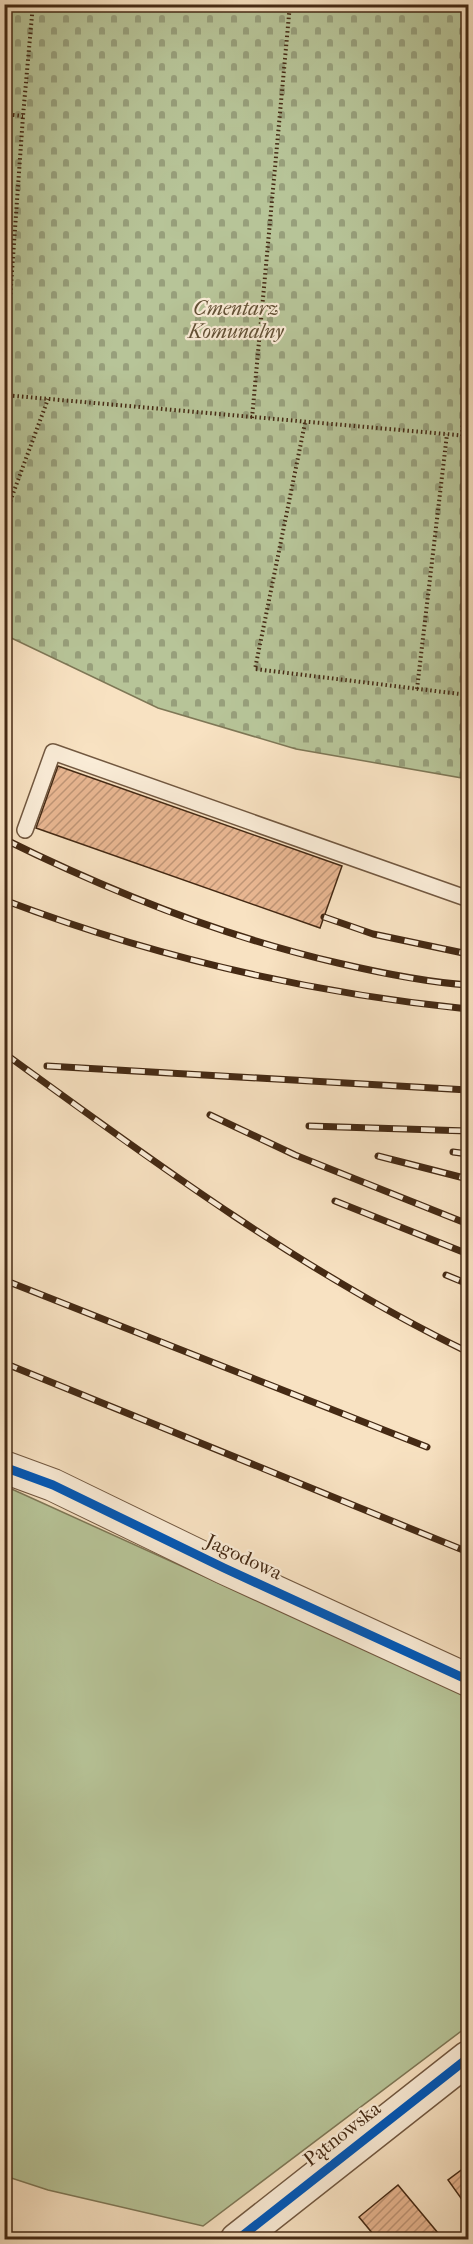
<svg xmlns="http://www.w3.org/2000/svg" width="473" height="2244" viewBox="0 0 473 2244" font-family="'IM FELL French Canon',serif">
  <defs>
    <pattern id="cemetery-stones" width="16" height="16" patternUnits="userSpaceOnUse" patternTransform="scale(1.5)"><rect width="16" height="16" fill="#b7c498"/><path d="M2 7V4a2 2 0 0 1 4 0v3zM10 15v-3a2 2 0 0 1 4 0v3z" fill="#979f7b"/></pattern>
    <pattern id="building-hatch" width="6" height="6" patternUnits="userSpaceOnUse" patternTransform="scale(1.5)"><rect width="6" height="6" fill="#e8b691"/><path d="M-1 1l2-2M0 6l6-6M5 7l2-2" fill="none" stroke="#be9475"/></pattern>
  </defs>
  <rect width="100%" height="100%" fill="#f8e2c2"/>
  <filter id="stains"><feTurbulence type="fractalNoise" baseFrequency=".00333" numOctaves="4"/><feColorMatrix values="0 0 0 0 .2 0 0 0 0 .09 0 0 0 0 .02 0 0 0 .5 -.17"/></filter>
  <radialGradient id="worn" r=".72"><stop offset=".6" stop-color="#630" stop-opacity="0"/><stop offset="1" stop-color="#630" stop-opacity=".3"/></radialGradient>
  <path fill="#b7c498" stroke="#7e7756" stroke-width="1.5" d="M5 1486 468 1696V2026L203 2226 48 2190 5 2176Z"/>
  <path fill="url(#cemetery-stones)" stroke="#7e7756" stroke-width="1.5" d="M5 4 468 5V779L296 749 158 708 5 635Z"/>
  <path fill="url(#building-hatch)" stroke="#452a14" stroke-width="1.5" d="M58 766 342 866 320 928 36 828Z
    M468 2165V2208L448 2180Z
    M398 2185 438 2233 430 2240H378L359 2217Z"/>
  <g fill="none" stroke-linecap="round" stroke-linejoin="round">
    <defs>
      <path id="service" d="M25 830 53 752 463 897H468"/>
      <path id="minor" d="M4 1467 53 1485 224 1568 468 1680"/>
      <path id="tertiary" d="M237 2240 468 2058"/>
    </defs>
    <use href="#service" stroke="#725840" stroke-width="18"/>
    <use href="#minor" stroke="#725840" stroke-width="34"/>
    <use href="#tertiary" stroke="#725840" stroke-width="36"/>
    <path stroke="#452a14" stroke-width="4" stroke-dasharray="1.5 3" stroke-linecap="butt" d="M4 114 23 116
      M4 384 23 116 33 4
      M4 395 468 436
      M252 418 290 4
      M305 423 255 669 468 695
      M462 436 468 335
      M4 518 48 399
      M417 689 447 434"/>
    <use href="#service" stroke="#faecd7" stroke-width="15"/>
    <use href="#minor" stroke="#faecd7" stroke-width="32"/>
    <use href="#tertiary" stroke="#faecd7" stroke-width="33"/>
    <defs>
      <path id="rail" d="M4 839C111 892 221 936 338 963 381 973 424 982 468 985
        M4 900C154 957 310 993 468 1009
        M324 917 373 934 468 954
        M4 1053C152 1161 303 1272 468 1352
        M47 1066 468 1090
        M210 1115 295 1155 468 1224
        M309 1126 468 1131
        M453 1152 468 1154
        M378 1156 468 1179
        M335 1201 468 1254
        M446 1275 468 1284
        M4 1280 427 1447
        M4 1363 468 1552"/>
    </defs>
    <use href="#rail" stroke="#452a14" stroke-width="7"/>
    <use href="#rail" stroke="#faecd7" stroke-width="4.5" stroke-dasharray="14" stroke-linecap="butt"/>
    <defs>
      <path id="cycleway" d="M4 1467 53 1485 224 1568 468 1680
        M237 2240 468 2058"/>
    </defs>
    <use href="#cycleway" stroke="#faecd7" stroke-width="13"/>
    <use href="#cycleway" stroke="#0057b8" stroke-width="9"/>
  </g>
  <g text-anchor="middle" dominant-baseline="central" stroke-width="4.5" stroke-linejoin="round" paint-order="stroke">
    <g font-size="20" font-style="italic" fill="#625035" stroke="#faecd7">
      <text x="236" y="308">Cmentarz<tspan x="236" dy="23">Komunalny</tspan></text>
    </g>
    <g font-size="20" fill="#452a14" stroke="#faecd7">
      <text transform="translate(244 1557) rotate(25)">Jagodowa</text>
      <text transform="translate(342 2134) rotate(-38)">Pątnowska</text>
    </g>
  </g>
  <rect width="473" height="2244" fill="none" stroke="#f8e2c2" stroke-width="24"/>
  <rect x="6" y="6" width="461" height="2232" fill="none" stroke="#452a14" stroke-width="3"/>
  <rect x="12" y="12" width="449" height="2220" fill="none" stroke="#452a14" stroke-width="1.5"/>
  <rect width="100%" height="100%" filter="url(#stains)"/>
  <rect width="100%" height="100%" fill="url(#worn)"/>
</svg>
